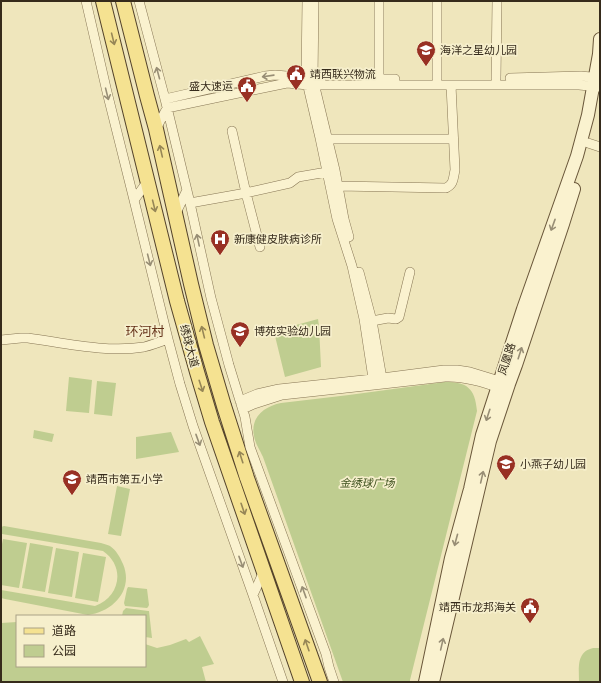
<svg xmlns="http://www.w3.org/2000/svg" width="601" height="683" viewBox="0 0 601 683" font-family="'Roboto Serif','Noto Sans SC',serif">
  <rect width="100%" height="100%" fill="#efe6bc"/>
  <path fill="#bfcd90" d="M318 319 319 326 321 367 285 377 275 336 286 333 285 328Z
    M69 377 92 380 89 413 66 411Z
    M97 381 116 383 112 416 94 414Z
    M445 382C467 382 475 388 477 411L410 680V682H343L263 457C260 450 255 443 254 436 250 417 265 406 281 403L349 395Z
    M34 430 54 434 52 442 33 438Z
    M171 432 179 452 136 459V437Z
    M117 486 130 489 121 536 108 534Z
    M4 526 101 543C104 544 108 545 110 546 116 550 120 557 123 564 134 590 113 612 88 615L5 599 1 598V590L95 606C120 597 126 567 103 551L2 534 1 535V527Z
    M3 539 27 543 19 588 1 585V549Z
    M30 543 53 547 45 592 22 588Z
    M56 548 79 552 72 597 48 593Z
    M83 553 106 557 98 602 75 598Z
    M128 587 147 589 149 605 148 607 147 608 125 606 124 603 127 589Z
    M126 608 148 611H149L152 638 145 637V616H122L123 611Z
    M17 622V666H145V644L157 648 170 645 186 639 189 642 200 636 214 664 202 667 206 682H1V623Z
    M593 648H600V682H579C579 668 576 652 593 648Z"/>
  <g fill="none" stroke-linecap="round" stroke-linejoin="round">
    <defs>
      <path id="street" d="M86 1 107 92 134 200 168 339 180 384 193 426 253 595 283 682
        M139 1 165 99 190 203 211 298 229 365 245 417 250 447 326 654 329 667 334 682
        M307 1 306 78 320 138 337 219 352 266 364 319 374 385
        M314 1 313 79 335 170 344 219 349 237
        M379 1V78
        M510 78 581 76 600 78
        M366 79H395
        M437 79V1
        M496 79 497 1
        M165 99 265 76 275 75 321 79
        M156 129 167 108 287 83 308 85H579L600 87
        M232 131 246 193 260 247
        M328 139H453
        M588 143 600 147
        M338 186 446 188C454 184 453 179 455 170L451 85
        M134 200 148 181
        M190 203 246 193 290 183 298 177 327 172
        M175 215 187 190
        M359 272 372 321 383 384
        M372 321 388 318 396 319 399 317 410 272
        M1 340 21 338H28C65 343 106 353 144 347 152 345 160 342 168 339
        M240 401 257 394 279 389 382 378 444 370H457L470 372 506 383
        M243 409 254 404 282 395 374 385 445 377C465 376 484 382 502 389
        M253 595 264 571"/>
      <path id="secondary" d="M425 682 451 558 470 489 482 435 523 309 577 156 588 115 599 54 600 39
        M433 682 490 441 509 384 516 365 563 224 574 189"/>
      <path id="primary" d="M103 1 177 301 197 372 212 422 302 682
        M123 1 147 96 156 129 191 284 206 345 224 406 247 478 320 682"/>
    </defs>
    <use href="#street" stroke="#877655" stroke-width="10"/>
    <use href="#secondary" stroke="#695639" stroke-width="14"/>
    <use href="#primary" stroke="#54432a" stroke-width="16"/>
    <use href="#street" stroke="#faf2cf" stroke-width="9"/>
    <use href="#secondary" stroke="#faf2cf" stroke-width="12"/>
    <use href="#primary" stroke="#f5e291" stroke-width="14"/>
  </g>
  <defs><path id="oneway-shaft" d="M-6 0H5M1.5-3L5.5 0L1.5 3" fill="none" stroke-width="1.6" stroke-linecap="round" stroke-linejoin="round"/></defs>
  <g stroke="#968656">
    <use href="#oneway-shaft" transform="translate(113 39) rotate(76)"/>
    <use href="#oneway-shaft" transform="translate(161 151) rotate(-103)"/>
    <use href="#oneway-shaft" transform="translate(154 206) rotate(76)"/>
    <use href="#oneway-shaft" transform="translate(203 332) rotate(-104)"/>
    <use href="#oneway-shaft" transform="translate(201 386) rotate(72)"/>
    <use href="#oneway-shaft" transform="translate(241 457) rotate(-108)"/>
    <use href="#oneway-shaft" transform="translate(243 509) rotate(71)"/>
    <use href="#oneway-shaft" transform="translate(307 645) rotate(-109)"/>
  </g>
  <g stroke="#988e75">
    <use href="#oneway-shaft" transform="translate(158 73) rotate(-105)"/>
    <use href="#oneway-shaft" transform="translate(268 76) rotate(172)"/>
    <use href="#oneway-shaft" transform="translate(107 94) rotate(76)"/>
    <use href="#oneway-shaft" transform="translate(553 225) rotate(110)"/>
    <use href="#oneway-shaft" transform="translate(198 240) rotate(-102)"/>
    <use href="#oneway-shaft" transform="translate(149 260) rotate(76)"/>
    <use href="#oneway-shaft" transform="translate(520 353) rotate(-72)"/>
    <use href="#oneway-shaft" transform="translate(488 415) rotate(108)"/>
    <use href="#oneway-shaft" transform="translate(198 440) rotate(70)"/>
    <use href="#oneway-shaft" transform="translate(482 477) rotate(-77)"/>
    <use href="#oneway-shaft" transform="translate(456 540) rotate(105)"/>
    <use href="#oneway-shaft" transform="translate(241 562) rotate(70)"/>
    <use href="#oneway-shaft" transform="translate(304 592) rotate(-110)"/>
    <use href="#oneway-shaft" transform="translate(442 644) rotate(-77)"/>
  </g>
  <defs>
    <symbol id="school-pin" viewBox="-11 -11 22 30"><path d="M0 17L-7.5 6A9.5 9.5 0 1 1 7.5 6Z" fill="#983023" stroke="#f6efcc"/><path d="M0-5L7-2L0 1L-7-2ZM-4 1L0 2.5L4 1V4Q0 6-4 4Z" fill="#fff"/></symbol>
    <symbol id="civic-pin" viewBox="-11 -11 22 30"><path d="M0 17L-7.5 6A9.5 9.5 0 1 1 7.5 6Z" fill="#983023" stroke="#f6efcc"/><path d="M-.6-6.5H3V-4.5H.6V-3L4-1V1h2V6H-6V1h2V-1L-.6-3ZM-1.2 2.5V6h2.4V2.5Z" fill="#fff"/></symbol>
    <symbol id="hospital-pin" viewBox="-11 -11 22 30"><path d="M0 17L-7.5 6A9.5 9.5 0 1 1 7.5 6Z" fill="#983023" stroke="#f6efcc"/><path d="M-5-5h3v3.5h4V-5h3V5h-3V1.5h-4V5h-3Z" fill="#fff"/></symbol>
  </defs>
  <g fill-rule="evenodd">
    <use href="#school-pin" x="415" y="39" width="22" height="30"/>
    <use href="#civic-pin" x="285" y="63" width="22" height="30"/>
    <use href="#civic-pin" x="236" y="75" width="22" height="30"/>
    <use href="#hospital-pin" x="209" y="228" width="22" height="30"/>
    <use href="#school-pin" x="229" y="320" width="22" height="30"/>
    <use href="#school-pin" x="495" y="453" width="22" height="30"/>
    <use href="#school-pin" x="61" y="468" width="22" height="30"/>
    <use href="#civic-pin" x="519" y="596" width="22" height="30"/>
  </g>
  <g text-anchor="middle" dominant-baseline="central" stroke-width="3.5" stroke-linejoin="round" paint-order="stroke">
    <g font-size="11" fill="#362b1b" stroke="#f6efcc" text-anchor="start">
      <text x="440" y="50">海洋之星幼儿园</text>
      <text x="310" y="74">靖西联兴物流</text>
      <text x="233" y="86" text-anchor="end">盛大速运</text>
      <text x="234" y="239">新康健皮肤病诊所</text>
      <text x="254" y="331">博苑实验幼儿园</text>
      <text x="520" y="464">小燕子幼儿园</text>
      <text x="86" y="479">靖西市第五小学</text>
      <text x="516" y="607" text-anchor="end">靖西市龙邦海关</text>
    </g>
    <g font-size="11" fill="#362b1b" stroke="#f6efcc">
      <text transform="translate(189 346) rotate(75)">绣球大道</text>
      <text transform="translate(507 359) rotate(-72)">凤凰路</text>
    </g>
    <g font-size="11" font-style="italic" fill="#405320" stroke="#f6efcc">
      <text x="367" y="483">金绣球广场</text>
    </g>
    <g font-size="13" fill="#643118" stroke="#f6efcc">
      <text x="145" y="331">环河村</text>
    </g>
  </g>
  <rect width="601" height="683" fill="none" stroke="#362b1b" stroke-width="4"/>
  <rect x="16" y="615" width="130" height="52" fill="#f6efcc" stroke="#a9a185"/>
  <rect x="24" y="628" width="20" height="6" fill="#f5e291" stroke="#a9a185"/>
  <text x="52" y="635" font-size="12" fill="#362b1b">道路</text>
  <rect x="24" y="645" width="20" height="12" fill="#bfcd90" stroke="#a9a185"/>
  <text x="52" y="655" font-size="12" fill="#362b1b">公园</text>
</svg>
